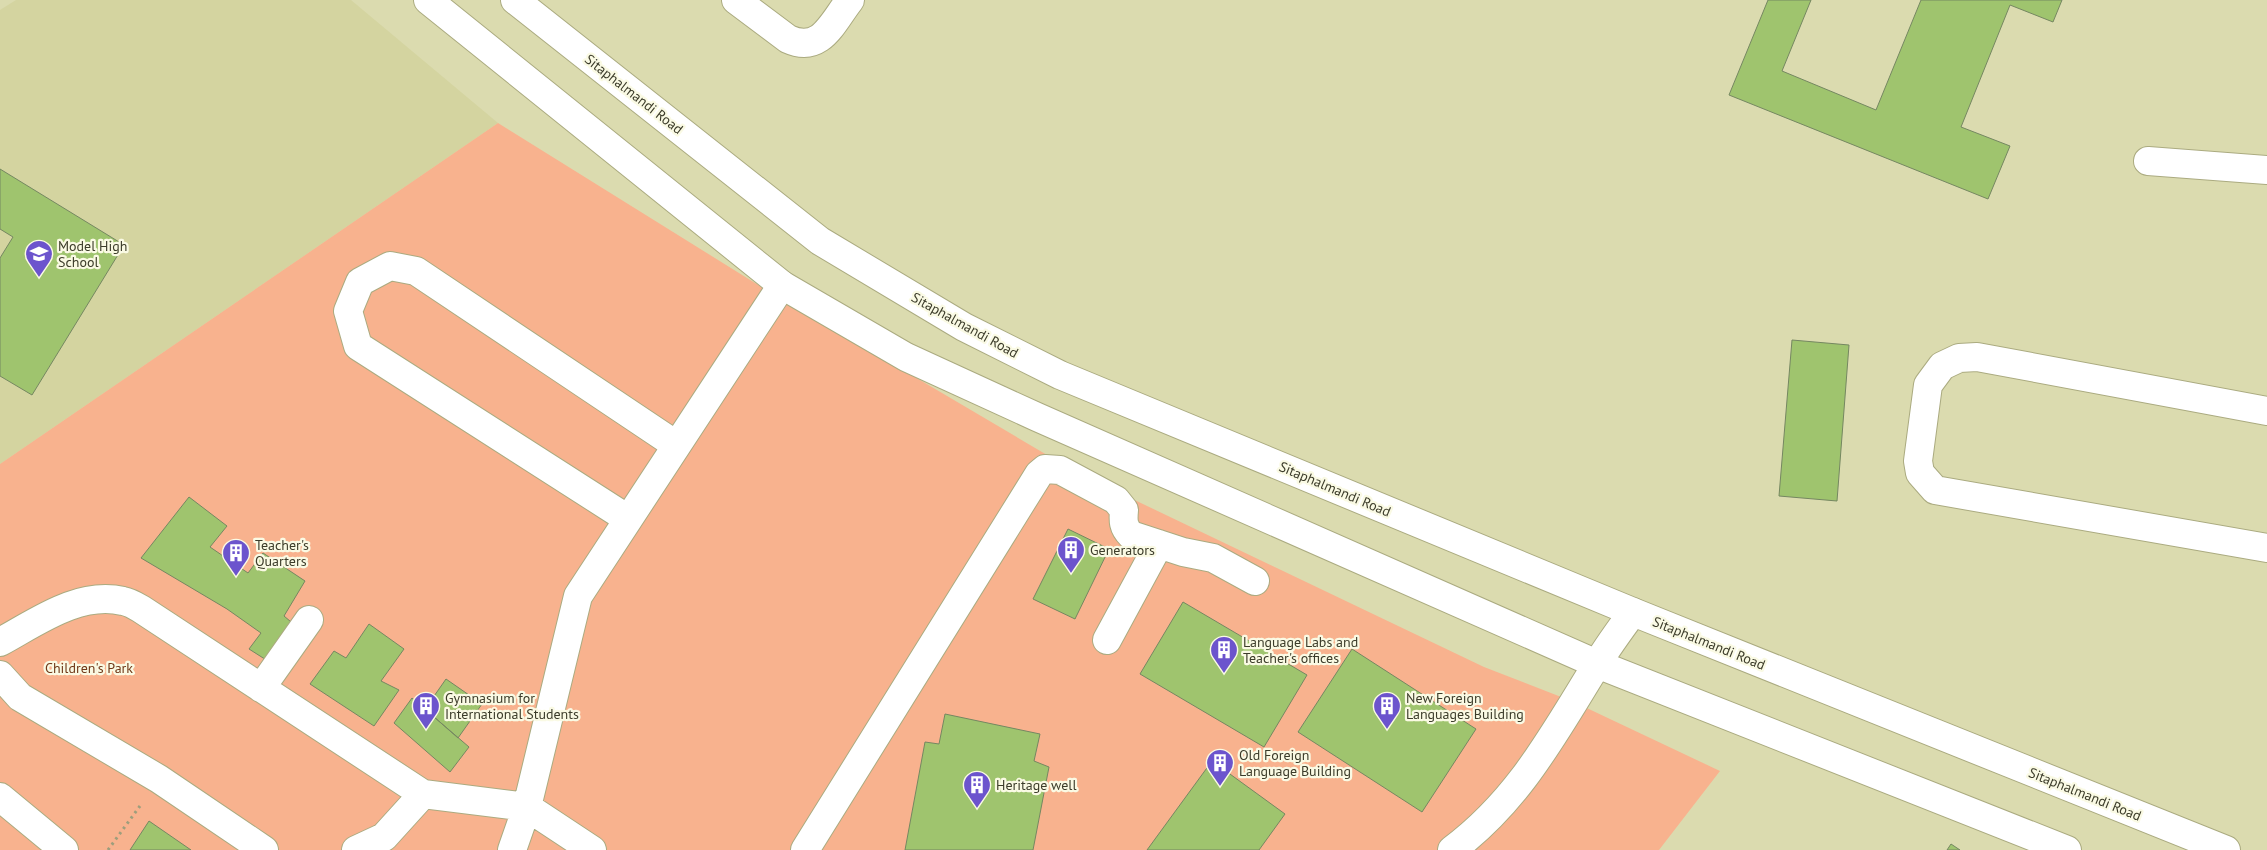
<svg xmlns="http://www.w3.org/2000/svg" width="2267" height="850" viewBox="0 0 2267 850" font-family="'PT Sans',sans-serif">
  <rect width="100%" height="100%" fill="#dbdbaf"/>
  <path fill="#d4d4a0" d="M16 0H351L498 123 0 464V10Z"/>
  <path fill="#f8b28e" d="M498 123 755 283 1076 472 1484 667 1574 702 1720 771 1659 850H0V464Z"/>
  <path fill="#9fc46e" stroke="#758761" d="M1768 0H1811L1782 71 1876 110 1921 0H2062L2053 22 2010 5 1961 127 2010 146 1988 199 1729 95Z
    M0 169 124 245 32 395 0 376V258L13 237 0 229Z
    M1792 340 1849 345 1837 501 1779 496Z
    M189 497 227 526 210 547 248 573 263 553 305 581 284 616 297 627 271 663 249 649 261 633 227 609 141 558Z
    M1068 529 1109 549 1075 619 1033 599Z
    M1183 602 1307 675 1264 747 1140 674Z
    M369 624 404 649 381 681 399 690 374 726 310 684 334 651 346 658Z
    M1352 649 1476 729 1422 812 1298 732Z
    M446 679 482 704 458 738 425 709Z
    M412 698 469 747 450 772 394 723Z
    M945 714 1040 734 1034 761 1049 767 1033 850H905L925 742 939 744Z
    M1212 761 1285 814 1259 850H1147Z
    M149 821 191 850H130Z
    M1951 844 1960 850H1947Z"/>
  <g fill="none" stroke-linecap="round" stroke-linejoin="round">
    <defs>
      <path id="minor" d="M736 0 788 39C821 54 832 23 850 0
        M2148 161 2267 170
        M2267 411 1977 357 1959 358 1942 366 1928 385 1918 461 1920 473 1935 490 2267 548
        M628 519 358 346 348 311 360 282 390 266 416 271 676 445
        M1107 640 1159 544
        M0 642C37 622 78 591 123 601 129 602 136 606 141 609L423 794 527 807 592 850
        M0 675 20 697 159 779 264 850
        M261 688 309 620
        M0 797 64 850
        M356 850 384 837 423 794
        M512 850 527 807 578 596 782 285
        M805 850 1039 474 1045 469 1060 470 1116 500 1124 510C1123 521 1123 527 1131 535L1183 552 1213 558 1255 581
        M1452 850C1519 800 1553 735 1596 666 1607 647 1620 630 1633 612"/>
      <path id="major" d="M428 0 782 285 906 357 1037 417 1597 664 2067 850
        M515 0 820 241 964 327 1060 375 1633 612 2226 850"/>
    </defs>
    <use href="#minor" stroke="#abab80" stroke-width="30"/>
    <use href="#major" stroke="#abab80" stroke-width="30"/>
    <path stroke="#9e9e7c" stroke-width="3" stroke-dasharray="2.5 4" stroke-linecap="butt" d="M108 850 140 806"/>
    <use href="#minor" stroke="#fff" stroke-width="28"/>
    <use href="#major" stroke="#fff" stroke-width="28"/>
  </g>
  <defs>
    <symbol id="university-pin" viewBox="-11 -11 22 30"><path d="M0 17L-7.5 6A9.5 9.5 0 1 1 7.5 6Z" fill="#6c54cd" stroke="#fafae4"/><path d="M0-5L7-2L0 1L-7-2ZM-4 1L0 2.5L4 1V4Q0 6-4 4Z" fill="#fff"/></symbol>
    <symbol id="building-pin" viewBox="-11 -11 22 30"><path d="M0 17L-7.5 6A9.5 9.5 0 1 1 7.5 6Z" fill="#6c54cd" stroke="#fafae4"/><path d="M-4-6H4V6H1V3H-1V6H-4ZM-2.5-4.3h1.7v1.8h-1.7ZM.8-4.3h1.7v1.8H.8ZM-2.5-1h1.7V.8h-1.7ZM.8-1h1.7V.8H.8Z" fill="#fff"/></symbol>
  </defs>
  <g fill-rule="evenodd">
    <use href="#university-pin" x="23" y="238" width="32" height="43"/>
    <use href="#building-pin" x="1055" y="534" width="32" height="43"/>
    <use href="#building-pin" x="220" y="537" width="32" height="43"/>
    <use href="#building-pin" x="1208" y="634" width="32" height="43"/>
    <use href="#building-pin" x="410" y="690" width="32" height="43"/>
    <use href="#building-pin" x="1371" y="690" width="32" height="43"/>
    <use href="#building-pin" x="1204" y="747" width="32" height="43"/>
    <use href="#building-pin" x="961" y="769" width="32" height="43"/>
  </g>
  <g text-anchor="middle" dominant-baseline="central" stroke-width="4.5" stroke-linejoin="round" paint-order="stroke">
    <g font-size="14" fill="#3c3c2a" stroke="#fafae4">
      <text transform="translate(634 94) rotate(38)">Sitaphalmandi Road</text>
      <text transform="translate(965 325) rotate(29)">Sitaphalmandi Road</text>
      <text transform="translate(1335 489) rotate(23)">Sitaphalmandi Road</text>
      <text transform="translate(1709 643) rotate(22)">Sitaphalmandi Road</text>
      <text transform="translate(2085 794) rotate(22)">Sitaphalmandi Road</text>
    </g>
    <g font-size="14" fill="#3c3c2a" stroke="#fafae4" text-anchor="start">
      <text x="58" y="246">Model High<tspan x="58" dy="16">School</tspan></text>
      <text x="255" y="545">Teacher's<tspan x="255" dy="16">Quarters</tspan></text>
      <text x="1090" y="550">Generators</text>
      <text x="1243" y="642">Language Labs and<tspan x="1243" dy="16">Teacher's offices</tspan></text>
      <text x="445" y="698">Gymnasium for<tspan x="445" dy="16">International Students</tspan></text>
      <text x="1406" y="698">New Foreign<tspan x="1406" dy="16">Languages Building</tspan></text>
      <text x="1239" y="755">Old Foreign<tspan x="1239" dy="16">Language Building</tspan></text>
      <text x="996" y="785">Heritage well</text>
    </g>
    <g font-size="14" fill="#703919" stroke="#fafae4">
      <text x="89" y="668">Children's Park</text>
    </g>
  </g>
</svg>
